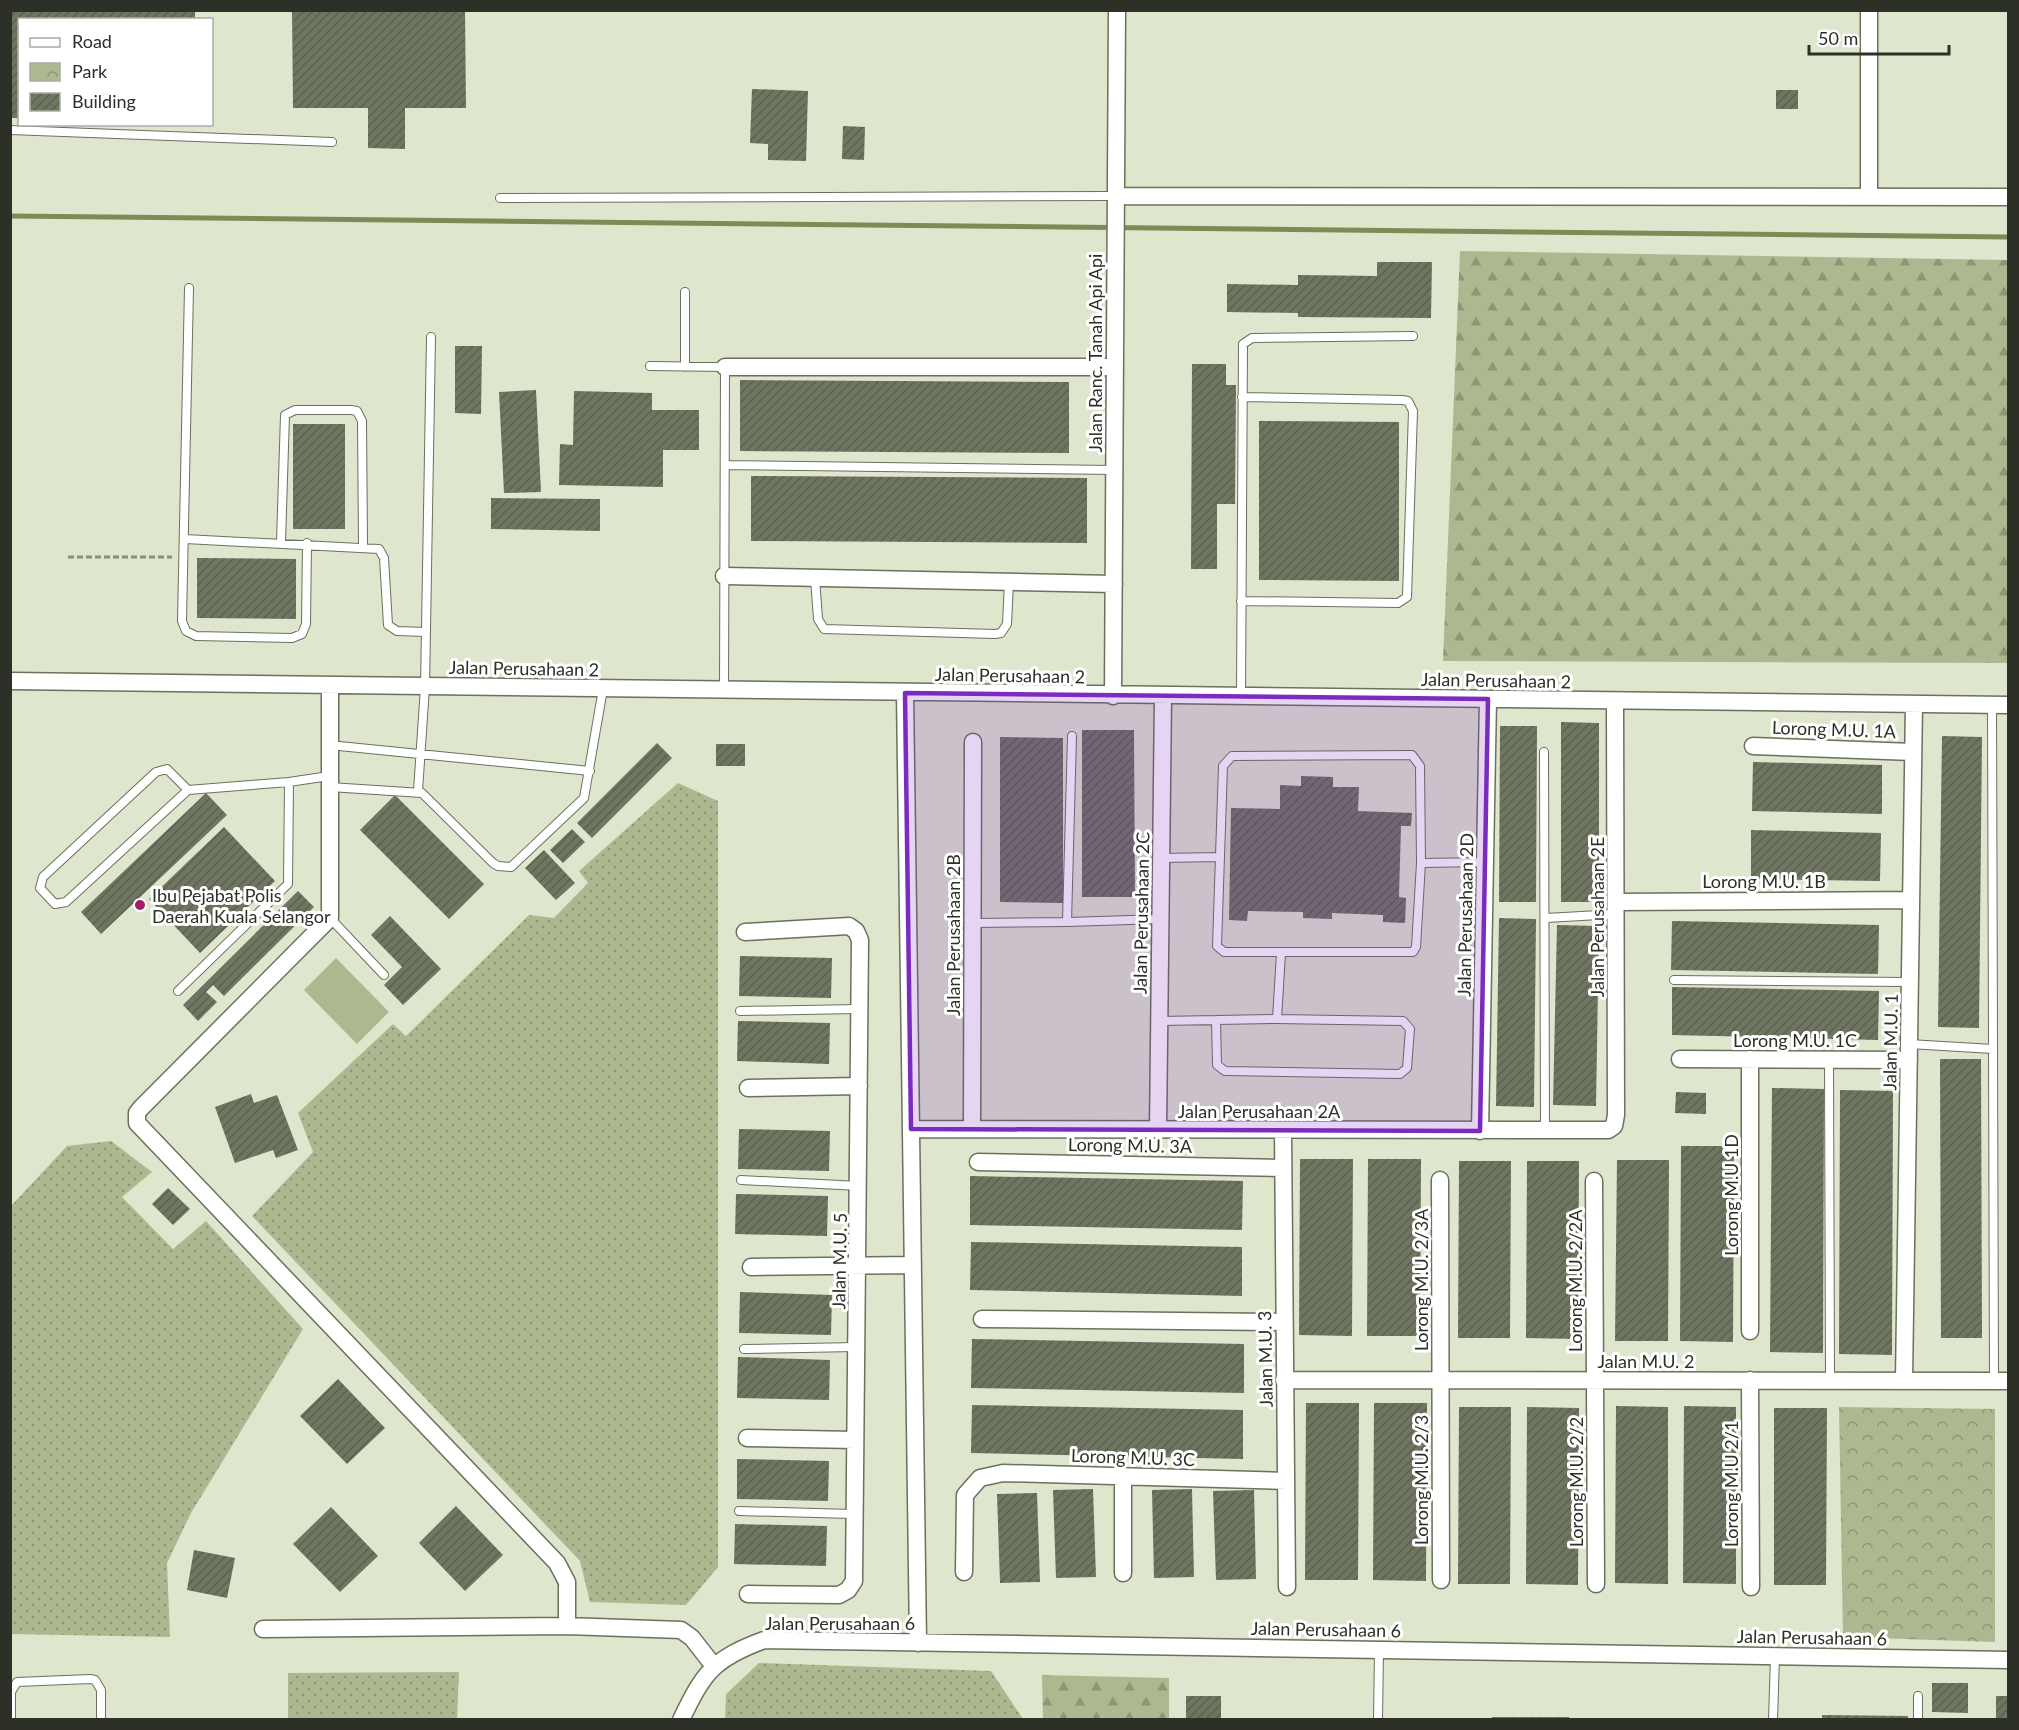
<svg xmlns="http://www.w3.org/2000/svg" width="2019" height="1730" viewBox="0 0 2019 1730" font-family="Lato,sans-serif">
  <defs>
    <pattern id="grass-dots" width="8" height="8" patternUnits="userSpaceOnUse" patternTransform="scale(1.5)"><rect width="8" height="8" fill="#acb990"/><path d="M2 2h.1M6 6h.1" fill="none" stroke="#8c9776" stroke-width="1.8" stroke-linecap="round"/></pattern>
    <pattern id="forest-firs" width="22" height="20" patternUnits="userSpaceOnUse" patternTransform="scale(1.5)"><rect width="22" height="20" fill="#acb990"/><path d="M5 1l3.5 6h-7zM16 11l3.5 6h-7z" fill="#8c9776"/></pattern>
    <pattern id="park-crowns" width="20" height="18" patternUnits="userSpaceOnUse" patternTransform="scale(1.5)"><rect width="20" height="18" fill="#acb990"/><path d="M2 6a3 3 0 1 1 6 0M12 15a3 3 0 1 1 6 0" fill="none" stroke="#8c9776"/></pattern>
    <pattern id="building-hatch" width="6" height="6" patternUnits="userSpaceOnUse" patternTransform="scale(1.5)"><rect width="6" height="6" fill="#6e7560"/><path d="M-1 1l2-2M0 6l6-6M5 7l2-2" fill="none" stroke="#5b604f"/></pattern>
  </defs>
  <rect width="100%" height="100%" fill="#dee6ce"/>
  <path fill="url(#grass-dots)" d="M678 783 718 801V1567L686 1605 590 1602 580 1561 252 1216 313 1152 298 1113 393 1024 406 1036 529 915 554 918 588 883 579 871Z
    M111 1141 152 1172 122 1197 173 1249 206 1221 303 1329 191 1513 167 1563 170 1637 11 1634V1206L67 1146Z
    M759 1663 991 1671 1023 1719H725L726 1694Z
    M459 1672 457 1719H288V1673Z"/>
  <path fill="url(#forest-firs)" d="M1460 251 2008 260V663L1443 661Z
    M1042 1675 1169 1678V1719H1043Z"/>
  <path fill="url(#park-crowns)" d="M1839 1407 1995 1409V1642L1843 1637Z"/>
  <path fill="#acb990" d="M336 958 389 1012 357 1044 304 990Z"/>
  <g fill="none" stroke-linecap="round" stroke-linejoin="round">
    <path stroke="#7c8c57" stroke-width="5" d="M10 216 2008 237"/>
  </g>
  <path fill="url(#building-hatch)" d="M10 10H195V20H20V118H10Z
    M292 10H465L466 108H405V149L368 148V108H293Z
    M752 89 808 91 806 161 768 160V144L750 143Z
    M1776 90H1798V109H1776Z
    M843 126 865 127 864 160 842 159Z
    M1377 262H1432L1431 318 1298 317V313L1227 312V284L1298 285V275L1377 276Z
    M455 346H482L481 414 455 413Z
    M1192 364H1226V385H1236L1235 504H1217V569H1191Z
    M740 380 1069 382V453L740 451Z
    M536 390 541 492 504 493 499 392Z
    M574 391 652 393V410H699V450H663V487L559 485 560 444 573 445Z
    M1259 421 1399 422V581L1259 580Z
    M293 424H345V529H293Z
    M751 476 1087 478V543L751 541Z
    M491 498 600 499V531L491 529Z
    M197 558 296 559V619L197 618Z
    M1561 722 1599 723V902H1561Z
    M1500 726H1537L1536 902H1499Z
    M1082 730H1134L1135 897H1082Z
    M1942 736 1982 737 1979 1028 1938 1027Z
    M1000 737 1063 738V903L1000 902Z
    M657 743 672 758 592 838 577 823Z
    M716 744H745V766H716Z
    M1753 762 1882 765V814L1752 811Z
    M1301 776 1333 777V787H1359L1358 811 1412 813 1411 826H1401L1399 897 1406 898 1405 923 1383 922V915L1332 913V919L1303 918V912L1248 911 1247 921 1229 920 1231 808 1280 809V785L1301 786Z
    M206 793 227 815 101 934 81 912Z
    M395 795 484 884 449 919 360 830Z
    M224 827 275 881 200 953 149 899Z
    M572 829 585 842 563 863 550 850Z
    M1751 830 1881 833 1880 881 1751 879Z
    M544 850 575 883 556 900 525 868Z
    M298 891 314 907 224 996 213 985 206 992 217 1002 198 1021 183 1005Z
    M390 916 441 969 403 1005 384 985 402 967 371 935Z
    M1499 918 1536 919 1534 1107 1496 1106Z
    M1672 921 1879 925 1878 974 1671 970Z
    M1557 925 1599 926 1596 1106 1553 1105Z
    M740 956 832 958 831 998 739 996Z
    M1672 987 1879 991 1878 1040 1672 1035Z
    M738 1021 830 1023 829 1064 737 1061Z
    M1940 1059H1981L1982 1338H1941Z
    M1772 1088 1824 1089 1823 1353 1770 1352Z
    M1840 1090 1893 1091 1892 1355 1839 1354Z
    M1676 1092 1706 1093V1114L1675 1113Z
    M251 1094 254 1103 277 1095 298 1150 276 1158 273 1150 235 1163 215 1107Z
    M739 1129 830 1131 829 1171 738 1169Z
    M1681 1146H1734L1733 1342 1680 1341Z
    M1300 1159H1353L1352 1336 1299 1335Z
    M1368 1159H1421L1420 1336H1367Z
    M1617 1160H1669L1668 1341H1615Z
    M1459 1161H1511L1510 1338H1458Z
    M1527 1161H1579L1578 1339 1526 1338Z
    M970 1176 1243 1181 1242 1230 970 1225Z
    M168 1188 190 1209 173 1225 152 1204Z
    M736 1194 828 1196 827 1236 735 1234Z
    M971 1242 1242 1247V1296L970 1290Z
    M740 1292 832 1295 831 1335 739 1333Z
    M972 1339 1244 1344V1393L971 1388Z
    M738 1357 830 1360 829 1400 737 1398Z
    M338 1379 385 1428 347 1464 300 1416Z
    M1306 1403H1359L1358 1580H1305Z
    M1374 1403H1427L1426 1581 1373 1580Z
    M972 1405 1243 1410V1459L971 1453Z
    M1616 1406 1668 1407V1584L1615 1583Z
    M1684 1406 1736 1407V1584L1683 1583Z
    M1459 1407H1511L1510 1584H1458Z
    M1527 1407 1579 1408 1578 1585 1526 1584Z
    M1774 1408H1827L1826 1585H1774Z
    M737 1459 829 1461 828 1501 737 1499Z
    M1093 1489 1096 1577 1056 1578 1053 1490Z
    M1192 1489 1194 1577 1154 1578 1152 1490Z
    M1254 1490 1256 1579 1216 1580 1213 1491Z
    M1037 1493 1040 1582 1000 1583 997 1494Z
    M456 1506 503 1555 465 1591 419 1543Z
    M331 1507 378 1556 340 1592 293 1544Z
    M735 1524 827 1526 826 1566 734 1564Z
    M194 1550 235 1558 227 1598 187 1590Z
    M1932 1683H1968V1713L1932 1712Z
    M1186 1696H1221V1720H1186Z
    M1996 1696H2008V1720H1996Z
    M1822 1715 1908 1716V1720H1822Z
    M1492 1717H1569V1720H1492Z"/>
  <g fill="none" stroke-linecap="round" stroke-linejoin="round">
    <defs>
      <path id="service" d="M10 130 332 142
        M500 198 1116 196
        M189 288 182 621 186 631 196 636 292 638 302 634 306 624 307 543
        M650 366 725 367 724 690
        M685 367V292
        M725 465 1114 470
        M185 539 379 549 384 558 388 625 397 631 426 632
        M281 542 285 415 295 410H351L357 411 362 421 363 546
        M815 578 818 619 824 629 995 634 1001 633 1007 624 1009 582
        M1241 601 1398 603 1407 597 1413 411 1408 401 1402 400 1242 397
        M1241 696 1243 344 1252 338 1413 336
        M1992 705 1994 1381
        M329 745 590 771
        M1544 752 1545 1131
        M1412 755 1420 766 1421 863 1416 947 1413 952H1224L1217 946 1223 766 1232 756Z
        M330 787 422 793 493 863 498 866 511 867 584 798 603 689
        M188 790 167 769 156 772 43 877 40 888 55 904 66 902 188 790 289 782
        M418 791 425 687 431 337
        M1161 858 1220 857
        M1421 863 1486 862
        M330 918 384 975
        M1546 918 1617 914
        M1067 922 1161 919
        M973 923 1067 922 1072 736
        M1674 980 1910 982
        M178 991 288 884 289 782 329 776
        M740 1011 858 1009
        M1216 1020 1217 1065 1225 1071 1400 1074 1407 1068 1410 1029 1403 1021 1277 1019 1281 953
        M1160 1021 1277 1019
        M1909 1044 1993 1049
        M1829 1060 1830 1380
        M741 1180 859 1186
        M744 1349 857 1347
        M739 1511 852 1514
        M11 1720V1692L17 1682 90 1679 95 1680 101 1690V1720
        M1378 1720 1379 1650
        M1773 1720 1775 1656
        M1918 1720V1696"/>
      <path id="minor" d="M1116 196 2008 197
        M1869 197V10
        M725 367H1115
        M724 576 1114 584
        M10 681 2008 705
        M330 686V918L141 1108 137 1113V1123L557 1563 567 1582V1626
        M905 693 918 1643
        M1113 696 1117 10
        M1753 746 1913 752
        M1617 902 1911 900
        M745 932 849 926 856 931 860 940 854 1581 848 1590 839 1595 748 1594
        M1680 1059 1909 1060
        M748 1088 859 1086
        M911 1129 1608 1130 1614 1126 1616 1115 1615 701
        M972 1129 973 742
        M1158 1130 1163 696
        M1283 1130 1287 1587
        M1480 1131 1488 699
        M978 1162 1282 1168
        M1440 1180 1441 1580
        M1594 1181 1596 1584
        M751 1267 913 1265
        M982 1319 1284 1322
        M1750 1331V1059
        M1284 1380 2008 1381
        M1750 1380 1751 1587
        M1904 1380 1914 704
        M747 1438 855 1440
        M1123 1477V1573
        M964 1572 965 1495 980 1478 1003 1473 1286 1481
        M263 1629 567 1626 681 1630 692 1638 713 1665
        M681 1720C704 1672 713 1659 764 1640L2008 1660"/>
    </defs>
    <use href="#service" stroke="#6a715c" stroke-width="10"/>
    <use href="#minor" stroke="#6a715c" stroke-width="19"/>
    <path stroke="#888e7d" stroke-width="3" stroke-dasharray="6 3" stroke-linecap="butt" d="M68 557H172"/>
    <use href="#service" stroke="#fff" stroke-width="8"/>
    <use href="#minor" stroke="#fff" stroke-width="16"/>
  </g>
  <path fill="#7b2cbf" fill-opacity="0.2" stroke="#7b2cbf" stroke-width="4.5" stroke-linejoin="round" d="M905 693 1488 699 1480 1131 911 1129Z"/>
  <circle fill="#a11d6c" stroke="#fff" stroke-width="2" cx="140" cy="905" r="6"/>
  <g text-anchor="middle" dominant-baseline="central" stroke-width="6" stroke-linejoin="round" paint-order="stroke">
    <g font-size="18" fill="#2d3027" stroke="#fff">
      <text transform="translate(1095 353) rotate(-90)">Jalan Ranc. Tanah Api Api</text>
      <text transform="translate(524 668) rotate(1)">Jalan Perusahaan 2</text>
      <text transform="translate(1010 675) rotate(1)">Jalan Perusahaan 2</text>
      <text transform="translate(1496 680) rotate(1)">Jalan Perusahaan 2</text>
      <text transform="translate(1834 729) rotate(2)">Lorong M.U. 1A</text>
      <text x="1764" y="881">Lorong M.U. 1B</text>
      <text transform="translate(1141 913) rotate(-89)">Jalan Perusahaan 2C</text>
      <text transform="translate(1465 915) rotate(-89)">Jalan Perusahaan 2D</text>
      <text transform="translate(1597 917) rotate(-90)">Jalan Perusahaan 2E</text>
      <text transform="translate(953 935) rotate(-90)">Jalan Perusahaan 2B</text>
      <text x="1795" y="1040">Lorong M.U. 1C</text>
      <text transform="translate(1890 1042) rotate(-89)">Jalan M.U. 1</text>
      <text x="1259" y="1111">Jalan Perusahaan 2A</text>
      <text transform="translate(1130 1145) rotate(1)">Lorong M.U. 3A</text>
      <text transform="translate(1731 1195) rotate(-90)">Lorong M.U 1D</text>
      <text transform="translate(839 1261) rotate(-89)">Jalan M.U. 5</text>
      <text transform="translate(1421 1280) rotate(-90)">Lorong M.U. 2/3A</text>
      <text transform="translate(1575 1281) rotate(-90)">Lorong M.U. 2/2A</text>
      <text transform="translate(1265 1359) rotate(-91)">Jalan M.U. 3</text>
      <text x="1646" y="1361">Jalan M.U. 2</text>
      <text transform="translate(1133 1457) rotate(2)">Lorong M.U. 3C</text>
      <text transform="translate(1421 1480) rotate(-90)">Lorong M.U. 2/3</text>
      <text transform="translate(1576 1482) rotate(-90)">Lorong M.U. 2/2</text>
      <text transform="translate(1731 1484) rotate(-90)">Lorong M.U 2/1</text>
      <text x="840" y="1623">Jalan Perusahaan 6</text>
      <text transform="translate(1326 1629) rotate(1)">Jalan Perusahaan 6</text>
      <text transform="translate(1812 1637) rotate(1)">Jalan Perusahaan 6</text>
    </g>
    <g font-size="18" fill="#2d3027" stroke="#fff" text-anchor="start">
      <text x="152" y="895">Ibu Pejabat Polis<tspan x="152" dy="21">Daerah Kuala Selangor</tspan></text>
    </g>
  </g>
  <rect width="2019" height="1730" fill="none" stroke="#2d3027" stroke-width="24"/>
  <rect x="18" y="18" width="195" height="108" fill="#ffffff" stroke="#abaca9" stroke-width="1.5"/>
  <rect x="30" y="38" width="30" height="9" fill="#ffffff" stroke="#abaca9" stroke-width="1.5"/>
  <text x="72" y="48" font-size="18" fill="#2d3027">Road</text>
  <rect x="30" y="63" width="30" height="18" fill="url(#park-crowns)" stroke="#abaca9" stroke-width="1.5"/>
  <text x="72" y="78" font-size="18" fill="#2d3027">Park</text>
  <rect x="30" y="93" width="30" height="18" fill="url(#building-hatch)" stroke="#abaca9" stroke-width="1.5"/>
  <text x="72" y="108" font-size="18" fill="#2d3027">Building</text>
  <path d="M1809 45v9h140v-9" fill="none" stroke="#2d3027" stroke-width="3"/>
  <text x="1818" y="45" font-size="18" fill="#2d3027" stroke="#ffffff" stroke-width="4.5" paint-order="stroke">50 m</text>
</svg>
